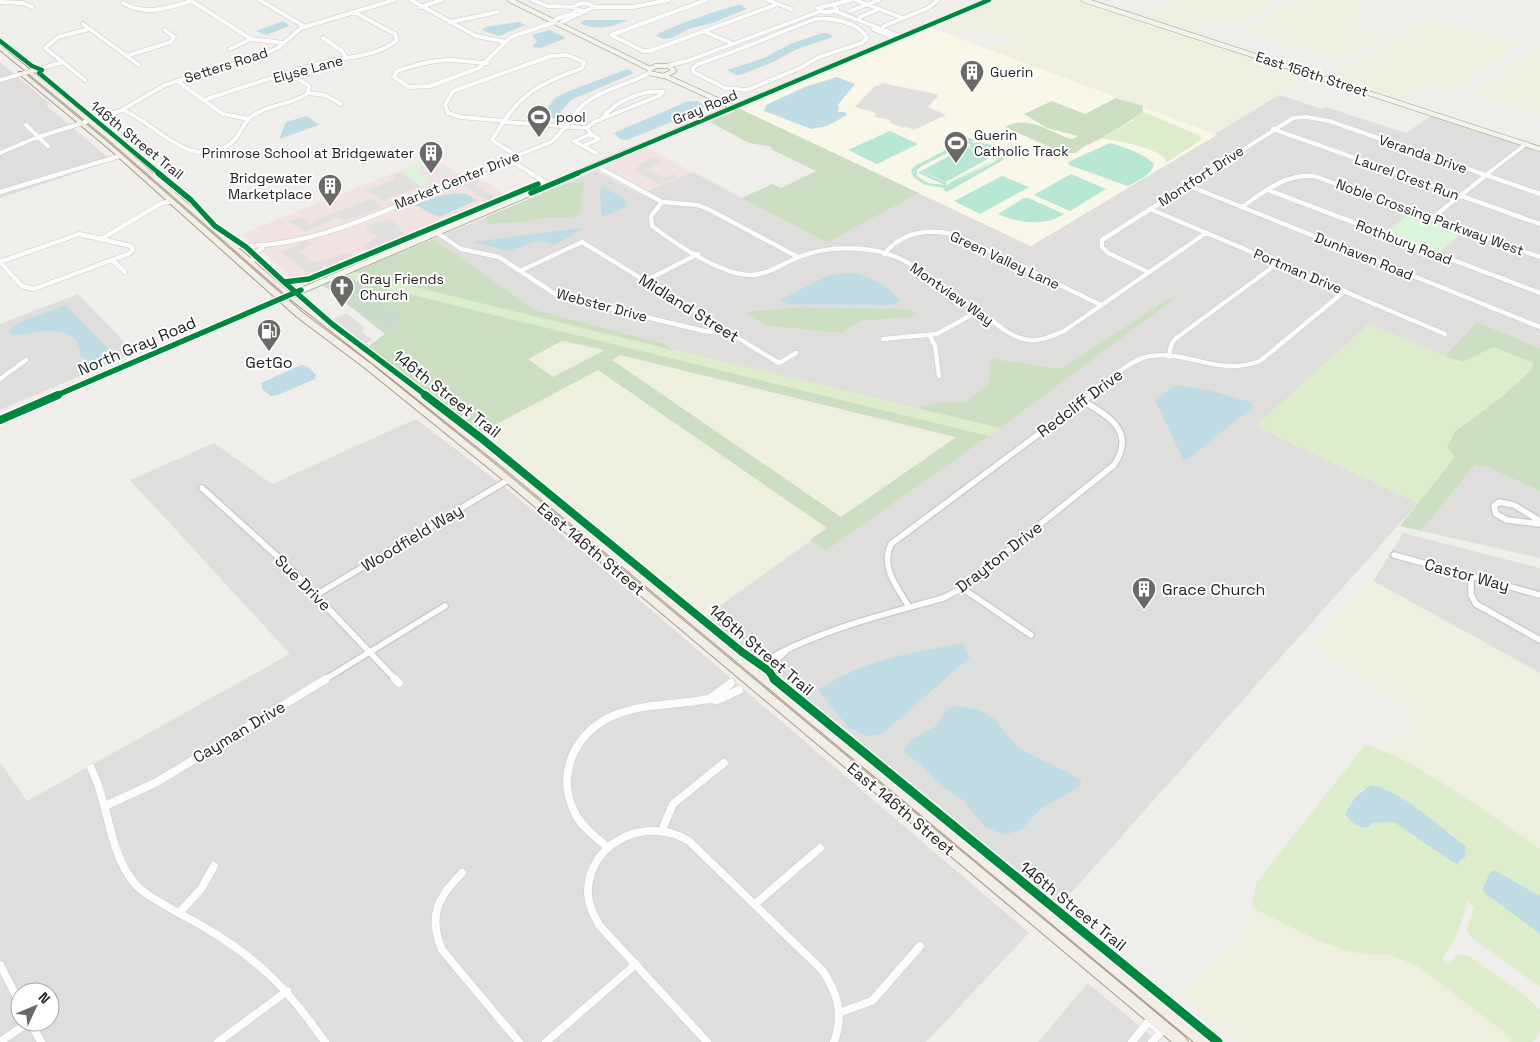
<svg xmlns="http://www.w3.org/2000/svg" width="1540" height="1042" viewBox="0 0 1540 1042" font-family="'Space Grotesk',sans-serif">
  <rect width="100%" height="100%" fill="#f0eeeb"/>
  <path fill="#dfdedc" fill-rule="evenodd" d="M0 62 50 104 46 105 112 161 0 198Z
    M1279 95 1322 109 1326 107 1406 133 1432 115 1540 151V348L1477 322 1445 356 1369 324 1194 482 1165 476 994 627 918 641 826 679 805 695 704 617 810 540 826 551 989 436 1176 297 1166 300 1064 367 1052 368 990 358V383L966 402 936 403 916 408 673 350 666 344 536 310 433 239 486 217 488 224 527 222 545 218H572L584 182 567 183 596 170 639 194 693 172 827 243 919 193 1031 246ZM800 307 908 309 917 312 911 317 861 321 841 333 767 326Z
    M78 294 135 353 0 410V324Z
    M416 419 506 488 596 563 1029 933 926 1042H0V762L27 801 290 654 130 480 214 443 272 484ZM20 992H50V1022H20Z
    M1475 465 1487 467 1540 491V558L1421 531Z
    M1403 533 1540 568V673L1373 581Z
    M1088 983 1158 1042H1038Z"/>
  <path fill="#f1e3e1" d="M645 147 693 172 647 190 606 169V165Z
    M431 158 460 174 477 177 508 196 295 280 241 234Z"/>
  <path fill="#f8f7e8" d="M932 28 1217 135 1031 246 740 109Z"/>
  <path fill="#dededc" d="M1256 426 1418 503 1057 909 798 700 826 679 918 641 994 627 1165 476 1194 482Z"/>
  <path fill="#efefdf" d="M1002 0H1078L1312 76 1213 133 985 48 1014 37 978 28 961 34 940 28Z
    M1163 0H1280L1243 20 1228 25 1209 24 1189 30 1147 17 1172 3Z
    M1297 0 1372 1 1339 24 1384 37 1339 61 1240 30Z
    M1427 18 1520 43 1449 94 1425 86 1405 99 1331 76Z
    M1534 48 1540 49V115L1473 95Z
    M562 341 606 350 553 377 528 359Z
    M620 355 955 437 841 517 611 360Z
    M598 370 827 529 704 617 478 434Z
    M1373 581 1540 673V849L1456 791 1384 749 1388 739 1407 731 1413 726 1415 719 1408 709 1311 645Z
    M1252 908 1315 939 1346 951 1371 955H1391L1419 967 1512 1038 1510 1042H1235L1181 995 1203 972 1219 961 1237 939Z"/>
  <path fill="#ddeccb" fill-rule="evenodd" d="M1142 111 1200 136 1201 140 1167 162C1158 146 1119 142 1102 138L1132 121Z
    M354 272 1000 428 989 436 356 281 347 274Z
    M1369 324 1461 362 1494 347 1533 363 1532 369 1503 396 1456 431V457L1418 503 1256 426Z
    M1365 745C1390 751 1409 763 1431 776 1469 799 1504 824 1540 849V896L1494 870 1533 930 1540 934V987L1472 938 1467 930 1474 907 1468 901 1457 935 1442 959 1449 964 1457 955 1469 956 1527 997 1540 1010V1031L1533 1042H1510L1512 1038 1419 967 1391 955H1371L1346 951 1315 939 1252 908 1256 883ZM1384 788 1414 806 1466 846 1465 858 1454 863 1394 822 1372 823 1369 827 1348 807 1362 789Z"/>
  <path fill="#cbdec1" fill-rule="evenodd" d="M1116 98 1143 106V111C1130 122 1115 130 1100 139 1091 144 1083 145 1076 153H1063L1005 127C1029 114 1048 132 1072 139L1078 136 1047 128 1024 114 1052 101 1085 114Z
    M740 109 919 193 827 243 742 198 772 184 781 188 816 171 771 149 772 147 749 143 710 122Z
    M584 182 580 214 572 218H545L527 222 488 224 486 217 567 183Z
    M433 239 536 310 666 344 673 350 354 272Z
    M356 281 989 436 826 551 810 540 827 528 598 370 478 434 365 349 404 319ZM562 341 605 350 553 377 528 359ZM620 355 955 437V438L841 517 612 360Z
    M1178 296 1000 428 916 408 936 403 966 402 989 383 990 358 1052 368 1064 367 1166 300Z
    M800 307 908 309 917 312 911 317 861 321 841 333 767 326 744 312Z
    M1477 322 1540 348V491L1487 467 1475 465 1421 531 1400 526 1455 457 1447 447 1456 431 1503 396 1532 369 1533 363 1494 347 1462 362 1445 356Z"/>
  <path fill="#cadbca" d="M347 274 405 319 385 334 323 285Z"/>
  <path fill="#daf5da" d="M430 159 451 173 441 177 439 175 447 172 433 163 415 170 431 181 421 185 400 171Z
    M1410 213 1462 233 1438 253 1385 233Z"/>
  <path fill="#b7e6d2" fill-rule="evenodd" d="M890 131 918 144 877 164 848 150Z
    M969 138 974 140 971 142 994 145 1004 153 1003 160 947 192 943 190 945 188 925 185 913 177 911 170 915 166ZM970 144 971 146H967L991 157 966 147 921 171 946 182 991 157H997L986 151 999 157V158L994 162 952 184 997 159 949 183 951 184 945 185 947 183 920 171 918 173 945 185 928 183 917 176V170L922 166 959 147Z
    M1110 143C1126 148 1141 152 1154 164 1151 176 1138 180 1128 186L1069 165 1068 162Z
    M1071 174 1106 189 1070 211 1034 195Z
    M1002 176 1029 187 980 214 954 201Z
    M1024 198H1028L1064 214C1045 227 1017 223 998 214Z"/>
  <path fill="#e0dfde" d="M882 83 936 94 938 96 928 107 946 115 914 130 907 127 903 128 889 122 890 120 874 117 876 113 855 107 875 86H878Z
    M653 158 661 162 646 171H651L664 178 674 174 678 177 659 185 636 171 639 165Z
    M401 173 421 186 383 201 367 190 396 179 393 176Z
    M473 179 478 182 473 185 499 200 492 203 480 196 483 195 479 196 471 191 473 189 470 190 461 184Z
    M372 199 382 207 345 221 336 217 306 232 287 221 302 218 308 222 306 224H312L314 223 312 221Z
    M390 220 402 228 399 230 406 234 368 250 363 247 378 237 366 228 367 225Z
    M306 240 312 244 299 251 313 263 348 252 353 256 341 261 338 260 339 262 327 267 325 265 322 266 324 268 314 272H306L294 262 296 260 292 261 281 252 299 245 298 243Z
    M346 313 365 328 361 331 372 340 365 344 334 319Z
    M1257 442 1271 444 1370 494 1358 506 1368 513 1369 522 1364 527 1369 530 1339 564 1206 495 1219 484 1214 480Z
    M1189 507 1329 584 1263 654 1247 644 1250 640 1231 629 1234 625V619L1245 607V603L1269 578 1205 542 1160 582 1134 567 1131 569 1121 563 1110 566 1107 562 1080 585 1083 588 1051 618 1068 630 1065 633 1074 639 1007 699 990 687V679L1037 636 1038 605 1094 556 1145 546 1170 526 1173 520Z
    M1199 668 1202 672 1227 686 1136 784 1116 748Z"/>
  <path fill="#bfdbe3" d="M741 5 747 9 712 23 688 29 672 38 664 39 656 36C659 30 732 5 741 5Z
    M585 20H628C611 27 598 31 580 23Z
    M280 22H285L289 26 267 35 256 31Z
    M519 22 525 25 499 36 482 30 486 27Z
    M550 30 566 38 540 48 532 47 537 41 532 35Z
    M822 33 830 34 833 37 797 49 773 62 743 74 736 75 727 70 764 58 790 44Z
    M627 69 634 73 571 100 555 118H547L543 114 555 98 567 92Z
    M837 77 855 84 837 106 839 107 838 112H845L847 115 827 126 811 129 764 111 766 105 805 87Z
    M697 101 705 106 700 110 627 140 620 139 614 133 686 102Z
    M307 116 319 125 279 139 286 122Z
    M602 187 624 198 627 204 626 208C619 207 613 215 602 216L600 195Z
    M455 193 466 194 477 200 439 217 415 205 439 196Z
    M580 228 582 229 555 245 539 240 509 251 473 242Z
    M849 273C871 276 888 284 900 302L891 305 786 304 780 300 829 275Z
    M66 305 115 356C105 363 90 364 81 356 78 320 38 333 13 335L10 332 11 328 23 321Z
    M301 365C308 365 311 370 316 375L315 379 278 395 271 396 262 389 261 383Z
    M1175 385 1207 390 1251 402 1253 407 1187 460 1183 459 1155 400Z
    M963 643 970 657 882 734 867 736 849 728 818 690C863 660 911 653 963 643Z
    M958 706C971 709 984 710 994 719 1003 728 1009 740 1020 748 1039 761 1062 767 1081 781V786L1039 810 1022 829 1004 835 985 827 963 800 940 785 921 765 903 751 912 740 936 726 947 709Z
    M1372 785C1406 793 1437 826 1466 846L1465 858 1459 861 1458 865 1454 863 1394 822 1372 823 1369 827C1358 829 1352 822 1345 815 1350 803 1359 791 1372 785Z
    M1494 870 1540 896V934L1485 893 1483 889 1489 874Z"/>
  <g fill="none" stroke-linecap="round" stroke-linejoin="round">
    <defs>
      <path id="street-far3" d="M190 0 251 39 284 43
        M260 0 305 27
        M411 0 476 36 506 42
        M532 0 547 6 574 7
        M706 0 611 35 643 51H650L778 4 768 0
        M855 0 903 18
        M0 2 23 3 32 7
        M123 3C145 16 168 8 191 1
        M778 4 791 9
        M834 6 837 9C831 13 824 14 818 8L851 0
        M420 7 442 0
        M594 7H633L669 0
        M835 11 902 37
        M850 11 879 0
        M860 17 879 9
        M556 19 574 13 576 10
        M815 19C831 17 859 22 867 38L862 43 819 57 800 68 747 90 725 88 693 72V68L698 64C738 51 776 34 815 19Z
        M450 22 498 12
        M562 22 594 7C588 2 580 2 574 7L576 10 587 11
        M83 24 139 65
        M884 26 928 8 938 0
        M873 29 897 39
        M703 31 734 44
        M323 38 342 51 346 58
        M230 49 251 39
        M567 55 584 62 582 68C547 82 526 88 504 121L461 117 448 113 445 105 453 91 551 56Z
        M126 56 171 42 174 37 165 30
        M452 60 484 63 479 68 430 86 409 87 394 77 397 71C415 65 432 60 452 60Z
        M484 63H487
        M484 63 511 37 555 22
        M667 66 690 60 821 11
        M0 80 63 62
        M85 80 45 48 58 37 89 29
        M177 81 223 114 249 119
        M308 93 325 95 341 104
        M204 100C243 87 282 74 321 63 346 56 376 58 397 40L395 34 354 12
        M123 110C156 123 190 172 230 144 240 137 242 124 251 117 267 104 291 106 308 93L309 86 289 73
        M504 121H506
        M504 121 492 140 517 156
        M505 122 587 128
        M26 125 48 146
        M587 128 594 122 661 95 663 92C642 89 615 102 602 118
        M587 128 591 134 574 141 596 153
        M1273 129 1400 174
        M583 146 599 139 591 134
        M0 153 38 137 120 111 165 85 267 53 279 47 301 28 394 0
        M509 160 533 174
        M596 166 611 174
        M59 174 120 156
        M472 174 551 142C566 130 572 112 588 101 606 88 630 84 649 73
        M1205 174 1293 118 1306 117 1329 121 1483 174
        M1487 174 1526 144"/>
      <path id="street-far2" d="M530 173 550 185
        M609 173 662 202 698 205 710 210 798 257
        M1397 173 1540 224
        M1480 173 1540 194
        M1187 185 1540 327
        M1268 190 1540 293
        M0 192 63 173
        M662 202 651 216 652 226C676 244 719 274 750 275 768 275 783 263 799 257 832 244 880 245 910 264 922 271 931 282 943 290 955 299 970 304 982 313 995 322 1008 336 1024 339 1038 343 1051 336 1064 331L1206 233
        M1242 207C1265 191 1285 174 1314 176L1540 257
        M1150 209 1445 334
        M1432 218 1489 173
        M436 232 461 249 499 257 558 296 704 331 713 332 721 328
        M79 234 131 246 133 250 128 254 34 289 22 286 0 262Z
        M101 239 160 204 171 201
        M232 245C311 252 402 202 475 173
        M884 254C903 231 928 228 956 235L1101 305
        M112 260 125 272
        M252 262 254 254 262 248
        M520 271 582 242 779 363 796 353
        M1148 272 1108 253 1102 247V240L1207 173
        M645 281 698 254
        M930 336 935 346 939 376
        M883 339 937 334 978 311
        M1169 357 1171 345 1175 339 1278 263
        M0 379 26 360
        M1089 396C1106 383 1128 360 1150 356 1189 350 1218 377 1260 361L1345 291"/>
      <path id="street-far1" d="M202 488 288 566 396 680
        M1540 521 1514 505 1499 502 1494 506 1496 514 1507 520 1540 524
        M1394 555 1540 595
        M1471 576V595L1476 604 1540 640
        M962 588 1031 635
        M316 595 508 480
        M909 607C897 587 880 567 891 544L1091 395
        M760 664C817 630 880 616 943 598L957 591 1114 465C1136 433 1110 416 1083 401
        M767 669 788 649
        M324 680 445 606"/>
      <path id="street" d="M395 679 399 683
        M731 683 709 699 717 700 739 690
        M91 768C110 805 108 856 138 887 151 900 192 919 209 930 262 962 290 992 325 1042
        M105 806 157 782 326 679
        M662 830 673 804 724 763
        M608 848C597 838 583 828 576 815 554 776 575 731 615 715 644 703 678 705 709 699
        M462 873C437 898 428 916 442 950L519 1042
        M755 904 820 848
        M179 913 201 889 214 866
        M0 965 20 1003
        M841 1012 872 1001 920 946
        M30 1022 41 1042
        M0 1042 29 1022
        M218 1042 287 991
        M546 1042 636 964
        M707 1042 599 925C593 913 587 902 588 889 591 839 650 816 689 841L822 970C838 993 844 1015 834 1042
        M1132 1042 1147 1023 1155 1026 1160 1033 1152 1042"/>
      <path id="secondary-far2" d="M510 0 650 69
        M1084 0 1540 149
        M656 66H669L674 71 663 76 649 73 650 69Z
        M665 76 735 108
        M574 174 989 0"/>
      <path id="secondary-far1" d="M54 396 577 173"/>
      <path id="secondary" d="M0 420 57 395"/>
      <path id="primary" d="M0 45 114 139 298 300 392 370 511 465 1208 1038 1210 1042H1194L505 469 386 374 294 302 110 141 0 50Z
        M19 72H23L111 145 303 313 371 364 502 470 1186 1038 1188 1042H1172L496 474 365 368 297 317 107 147 19 74Z"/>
    </defs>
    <use href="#street-far3" stroke="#c9c8c7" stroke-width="5"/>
    <use href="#street-far2" stroke="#c9c8c7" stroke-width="5.5"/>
    <use href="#street-far1" stroke="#c9c8c7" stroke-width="8"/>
    <use href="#street" stroke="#c9c8c7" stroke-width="9"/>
    <use href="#secondary-far2" stroke="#999a82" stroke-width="5.5"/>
    <use href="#secondary-far1" stroke="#999a82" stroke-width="7"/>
    <use href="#secondary" stroke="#999a82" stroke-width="9"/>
    <use href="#primary" stroke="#a79c86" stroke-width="2"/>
    <use href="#street-far3" stroke="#fdfcfc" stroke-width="4"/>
    <use href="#street-far2" stroke="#fdfcfc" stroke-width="4.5"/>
    <use href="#street-far1" stroke="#fdfcfc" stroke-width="5.5"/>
    <use href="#street" stroke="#fdfcfc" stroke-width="8"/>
    <use href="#secondary-far2" stroke="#f4f4ed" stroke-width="4.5"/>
    <use href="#secondary-far1" stroke="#f4f4ed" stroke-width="5.5"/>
    <use href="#secondary" stroke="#f4f4ed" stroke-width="8"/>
    <use href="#primary" fill="#f3ede7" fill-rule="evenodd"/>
    <defs>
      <path id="cycleway-far3" d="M0 41 32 66 42 70 39 73 160 174
        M575 174 989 0"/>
      <path id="cycleway-far2" d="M158 173 191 200 215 226 246 247 284 282
        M531 193 578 173
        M55 396 301 290
        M427 396 332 324 284 282 309 279 538 184"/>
      <path id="cycleway-far1" d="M425 395 481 438 742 652 769 671 775 680
        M0 420 58 395"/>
      <path id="cycleway" d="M774 679 1218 1042"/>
    </defs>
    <use href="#cycleway-far3" stroke="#fff" stroke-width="6"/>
    <use href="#cycleway-far2" stroke="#fff" stroke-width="8"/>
    <use href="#cycleway-far1" stroke="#fff" stroke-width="11"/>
    <use href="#cycleway" stroke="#fff" stroke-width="12"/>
    <use href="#cycleway-far3" stroke="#00873e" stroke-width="4.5"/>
    <use href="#cycleway-far2" stroke="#00873e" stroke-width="5.5"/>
    <use href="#cycleway-far1" stroke="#00873e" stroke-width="8"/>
    <use href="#cycleway" stroke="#00873e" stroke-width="9"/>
  </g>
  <defs>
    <symbol id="building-pin" viewBox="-11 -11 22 30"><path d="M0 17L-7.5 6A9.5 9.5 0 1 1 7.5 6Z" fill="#6a6968" stroke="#fff"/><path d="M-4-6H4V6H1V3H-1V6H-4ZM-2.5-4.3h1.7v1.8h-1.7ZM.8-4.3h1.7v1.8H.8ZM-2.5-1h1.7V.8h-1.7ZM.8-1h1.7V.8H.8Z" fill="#fff"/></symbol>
    <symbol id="stadium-pin" viewBox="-11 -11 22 30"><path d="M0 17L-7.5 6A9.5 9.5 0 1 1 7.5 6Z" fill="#6a6968" stroke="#fff"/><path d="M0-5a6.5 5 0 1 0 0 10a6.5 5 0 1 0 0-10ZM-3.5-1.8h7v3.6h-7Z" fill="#fff"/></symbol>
    <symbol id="church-pin" viewBox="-11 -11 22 30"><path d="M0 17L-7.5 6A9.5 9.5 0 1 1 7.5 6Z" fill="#6a6968" stroke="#fff"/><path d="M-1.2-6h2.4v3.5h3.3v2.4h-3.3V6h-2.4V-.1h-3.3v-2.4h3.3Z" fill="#fff"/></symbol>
    <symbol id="fuel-pin" viewBox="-11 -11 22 30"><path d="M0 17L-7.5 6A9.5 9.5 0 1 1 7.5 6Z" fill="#6a6968" stroke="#fff"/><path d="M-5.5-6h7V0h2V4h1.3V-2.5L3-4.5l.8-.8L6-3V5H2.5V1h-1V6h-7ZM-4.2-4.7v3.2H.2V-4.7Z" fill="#fff"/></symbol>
  </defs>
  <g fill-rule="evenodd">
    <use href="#building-pin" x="958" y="58" width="28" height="38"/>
    <use href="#stadium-pin" x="525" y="103" width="28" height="38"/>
    <use href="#stadium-pin" x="942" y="129" width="28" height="38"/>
    <use href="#building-pin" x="417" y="139" width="28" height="38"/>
    <use href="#building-pin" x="316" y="172" width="28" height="38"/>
    <use href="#church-pin" x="328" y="273" width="28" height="38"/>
    <use href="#fuel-pin" x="255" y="317" width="28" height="38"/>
    <use href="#building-pin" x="1130" y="575" width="28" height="38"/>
  </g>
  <g text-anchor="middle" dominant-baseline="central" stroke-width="4" stroke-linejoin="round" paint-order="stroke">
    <g font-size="14" fill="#222" stroke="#fff">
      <text transform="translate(226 65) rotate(-18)">Setters Road</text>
      <text transform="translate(308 69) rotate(-15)">Elyse Lane</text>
      <text transform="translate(1312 74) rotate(18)">East 156th Street</text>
      <text transform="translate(705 107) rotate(-23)">Gray Road</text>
      <text transform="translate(137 140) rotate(39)">146th Street Trail</text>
      <text transform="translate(1423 154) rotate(19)">Veranda Drive</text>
      <text transform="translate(1201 176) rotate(-33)">Montfort Drive</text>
      <text transform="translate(1407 177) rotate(20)">Laurel Crest Run</text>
      <text transform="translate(457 180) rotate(-22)">Market Center Drive</text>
      <text transform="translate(1430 217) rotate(20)">Noble Crossing Parkway West</text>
      <text transform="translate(1404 242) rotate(21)">Rothbury Road</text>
      <text transform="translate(1364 256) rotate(22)">Dunhaven Road</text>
      <text transform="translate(1005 260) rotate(25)">Green Valley Lane</text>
      <text transform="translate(1298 271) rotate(23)">Portman Drive</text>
      <text transform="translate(952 294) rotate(35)">Montview Way</text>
      <text transform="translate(602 305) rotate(15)">Webster Drive</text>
    </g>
    <g font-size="14" fill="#222" stroke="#fff" text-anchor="start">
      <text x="990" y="72">Guerin</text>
      <text x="556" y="117">pool</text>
      <text x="974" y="135">Guerin<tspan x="974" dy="16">Catholic Track</tspan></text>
      <text x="414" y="153" text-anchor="end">Primrose School at Bridgewater</text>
      <text x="312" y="178" text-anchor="end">Bridgewater<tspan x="312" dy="16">Marketplace</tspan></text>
      <text x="360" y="279">Gray Friends<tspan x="360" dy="16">Church</tspan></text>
    </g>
    <g font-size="16" fill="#222" stroke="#fff">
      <text transform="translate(689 308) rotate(32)">Midland Street</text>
      <text transform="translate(137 346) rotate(-23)">North Gray Road</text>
      <text transform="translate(447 394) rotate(38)">146th Street Trail</text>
      <text transform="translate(1080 403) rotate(-37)">Redcliff Drive</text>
      <text transform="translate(412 538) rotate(-31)">Woodfield Way</text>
      <text transform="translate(591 549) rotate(40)">East 146th Street</text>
      <text transform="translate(999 557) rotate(-38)">Drayton Drive</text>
      <text transform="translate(1467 575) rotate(15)">Castor Way</text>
      <text transform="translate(303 583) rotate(45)">Sue Drive</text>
      <text transform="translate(761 650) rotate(40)">146th Street Trail</text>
      <text transform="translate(239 732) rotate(-31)">Cayman Drive</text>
      <text transform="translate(901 809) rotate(40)">East 146th Street</text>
      <text transform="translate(1073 906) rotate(39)">146th Street Trail</text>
    </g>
    <g font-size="16" fill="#222" stroke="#fff">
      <text x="269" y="362">GetGo</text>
      <text x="1162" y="589" text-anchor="start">Grace Church</text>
    </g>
  </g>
  <g transform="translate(35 1007) rotate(46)"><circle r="24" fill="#ffffff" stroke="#a7a7a7"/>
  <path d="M0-4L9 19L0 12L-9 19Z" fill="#6a6968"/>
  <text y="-8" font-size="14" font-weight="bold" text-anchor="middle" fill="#222222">N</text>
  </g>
</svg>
